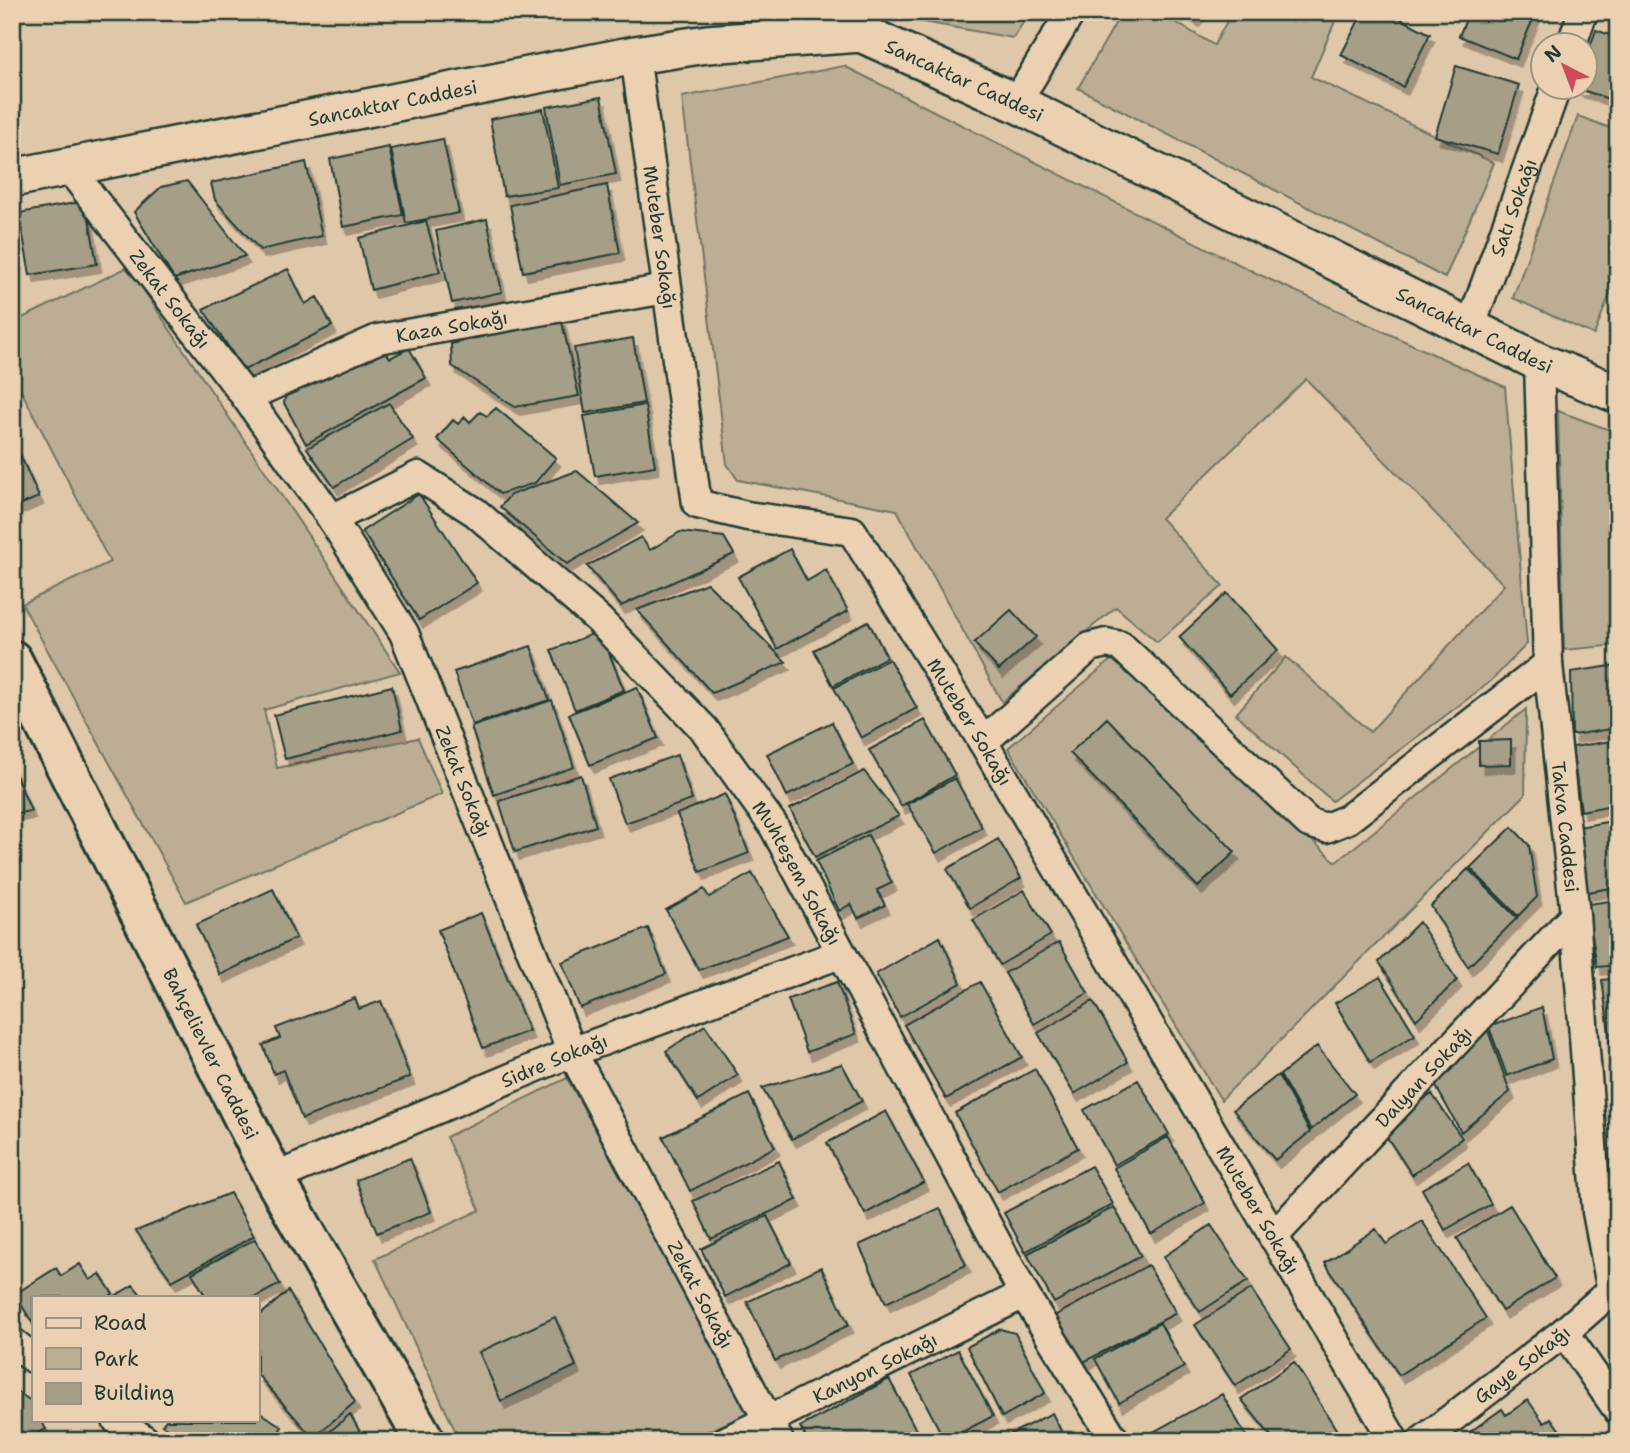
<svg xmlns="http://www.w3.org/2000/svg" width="1630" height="1453" viewBox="0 0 1630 1453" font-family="'Shantell Sans',sans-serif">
  <defs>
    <filter id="shadow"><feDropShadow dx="4.5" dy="8" stdDeviation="0" flood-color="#0004"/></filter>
  </defs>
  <rect width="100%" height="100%" fill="#dfc7aa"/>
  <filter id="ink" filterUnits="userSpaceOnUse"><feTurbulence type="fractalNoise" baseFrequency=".0143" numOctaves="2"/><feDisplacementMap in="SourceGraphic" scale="14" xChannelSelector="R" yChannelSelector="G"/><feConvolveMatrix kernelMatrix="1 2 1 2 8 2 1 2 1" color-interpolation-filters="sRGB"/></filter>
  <g filter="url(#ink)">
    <path fill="#bcae94" stroke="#6e7664" stroke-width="2" d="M911 12H1030L1013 38 918 21Z
      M1122 12H1158L1214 45 1232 12H1339L1311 77 1494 163 1445 278 1078 88Z
      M844 66 1258 274 1505 387 1527 644 1490 682 1332 801 1236 714 1286 657 1370 732 1504 585 1306 379 1161 518 1223 586 1157 642 1116 607 1002 702 897 510 738 480 727 464 682 97Z
      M1578 116 1618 131V273L1594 335 1513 298Z
      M128 267 400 672 264 710 277 768 418 738 442 794 186 902 22 604 110 562 12 373V323Z
      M1558 411 1618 433V645L1564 650Z
      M1112 659 1336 862 1526 709 1525 795 1221 1100 1008 748Z
      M567 1078 751 1413 684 1441H460L375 1259 480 1210 446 1137Z"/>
    <path fill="#a59f88" stroke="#1f3d34" stroke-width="2" filter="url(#shadow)" d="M1184 12H1199L1195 19Z
      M1363 12H1373L1385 19 1388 12 1430 34 1403 87 1341 55Z
      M1469 12H1536L1516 59 1459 36Z
      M1596 30 1618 38V102L1576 88H1584V64Z
      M1456 66 1519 85 1498 154 1435 136Z
      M601 97 616 174 560 185 546 107Z
      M543 109 558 188 504 196 490 119Z
      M443 139 459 213 406 223 391 149Z
      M389 147 403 215 343 227 330 159Z
      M306 162 322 236 260 250 215 200 211 183Z
      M187 181 245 256 174 279 134 212 161 187Z
      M607 185 620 253 523 272 510 205Z
      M86 201 97 264 30 275 19 213Z
      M487 219 502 292 452 303 436 231Z
      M426 221 440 272 371 290 359 238Z
      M288 269 305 304 317 297 332 326 244 370 203 309Z
      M1618 317V337L1611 334Z
      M561 318 579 396 515 407 452 366 451 344Z
      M633 338 644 403 585 413 574 348Z
      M409 348 426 378 306 444 284 403 287 390 384 349 390 358Z
      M389 403 413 439 334 487 307 448Z
      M645 405 655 466 595 476 584 416Z
      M496 408 556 458 535 483 500 494 437 439 453 420 458 424 465 417 470 422 480 412 487 416Z
      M12 437 39 497 12 508Z
      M577 471 638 523 567 564 500 507 510 495Z
      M419 494 477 583 419 620 362 531Z
      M680 532 724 537 734 554 621 606 587 566 641 537 650 550Z
      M790 549 807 581 826 570 848 611 777 649 738 577Z
      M707 583 786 662 712 693 637 610Z
      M1227 593 1278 650 1230 694 1179 637Z
      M1011 610 1036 637 999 670 974 643Z
      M868 621 887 657 833 686 814 650Z
      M600 631 624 690 575 710 551 650Z
      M531 646 549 700 472 725 454 672Z
      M889 659 917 708 861 738 834 688Z
      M1618 665V728L1572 735 1571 672Z
      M392 686 402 730 285 759 274 715Z
      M637 687 658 738 590 765 569 714Z
      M552 700 574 767 494 795 471 727Z
      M1107 718 1235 852 1198 887 1070 753Z
      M925 720 955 775 901 806 869 750Z
      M832 722 853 764 787 796 767 754Z
      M1511 740V764L1479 765V741Z
      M1618 740V804L1581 811 1572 747Z
      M677 755 692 800 625 823 609 779Z
      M12 766 31 811 12 814Z
      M864 771 899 816 815 857 790 809Z
      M581 775 596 826 515 852 499 801Z
      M955 778 982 827 936 853 907 804Z
      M725 794 749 853 700 872 677 814Z
      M1618 820V887L1587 892 1578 827Z
      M1512 827 1529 845 1537 897 1518 916 1470 868Z
      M868 835 892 883 877 890 885 905 858 918 851 904 839 911 816 861Z
      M998 839 1021 878 970 908 947 869Z
      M1468 869 1517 918 1468 967 1431 906Z
      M752 873 788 936 699 970 666 910 704 889 709 897Z
      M273 889 296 938 220 975 196 925Z
      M1024 890 1051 935 1000 965 973 920Z
      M1618 900V965L1597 967 1587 904Z
      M481 913 529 1031 483 1048 438 930Z
      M1419 922 1457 980 1416 1020 1379 962Z
      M648 928 666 974 580 1008 562 962Z
      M940 937 961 983 900 1017 876 974Z
      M1059 942 1088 993 1034 1024 1005 973Z
      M1380 977 1415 1035 1370 1062 1335 1003Z
      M1618 978V1046L1611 1047 1602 980Z
      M837 982 856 1034 807 1052 788 999Z
      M980 982 1022 1057 946 1099 904 1025Z
      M355 998 359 1009 381 1001 410 1077 302 1119 283 1070 274 1074 263 1045 280 1038 276 1028Z
      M1093 1001 1128 1062 1074 1094 1038 1033Z
      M1542 1007 1552 1059 1507 1076 1489 1027Z
      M705 1025 738 1075 698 1101 666 1051Z
      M1486 1025 1510 1092 1461 1132 1434 1083Z
      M1317 1046 1355 1094 1311 1130 1280 1075Z
      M842 1064 862 1101 792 1139 762 1088Z
      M1609 1068H1618V1120H1614Z
      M1035 1069 1078 1148 998 1192 955 1113Z
      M1278 1075 1310 1132 1275 1160 1233 1110Z
      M1138 1080 1169 1134 1114 1165 1084 1110Z
      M749 1094 775 1147 690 1191 663 1137Z
      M1432 1094 1462 1138 1412 1175 1381 1128Z
      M886 1111 924 1182 865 1214 827 1143Z
      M1614 1124H1618V1171Z
      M1168 1137 1205 1203 1151 1234 1114 1168Z
      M410 1158 431 1212 377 1233 356 1180Z
      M779 1161 797 1200 711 1239 693 1201Z
      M1468 1163 1491 1204 1445 1230 1422 1189Z
      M1091 1166 1113 1204 1025 1252 1004 1213Z
      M230 1193 254 1236 172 1281 136 1231Z
      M1510 1205 1555 1278 1502 1311 1457 1238Z
      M1114 1207 1141 1256 1054 1303 1027 1254Z
      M940 1208 966 1265 886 1303 859 1245Z
      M767 1216 791 1263 725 1297 701 1249Z
      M1422 1221 1486 1318 1399 1375 1325 1263 1376 1229 1386 1244Z
      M1211 1225 1248 1281 1200 1312 1163 1257Z
      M255 1239 280 1284 256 1297H206L192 1273Z
      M80 1264 90 1280 100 1274 113 1294 108 1297H33V1324L15 1294 56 1268 61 1276Z
      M1148 1265 1176 1313 1082 1363 1056 1315Z
      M821 1267 849 1325 775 1361 747 1302Z
      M133 1285 143 1297H113L115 1296Z
      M1251 1289 1291 1349 1235 1386 1195 1325Z
      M288 1291 355 1402 313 1438 257 1374V1318Z
      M555 1317 576 1366 501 1401 479 1352Z
      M1160 1323 1184 1367 1119 1403 1095 1359Z
      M1000 1329 1015 1333 1045 1393 1002 1417 967 1347Z
      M958 1350 993 1416 945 1441 911 1375Z
      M1294 1362 1341 1437 1335 1441H1275L1241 1399Z
      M889 1379 922 1441H808L800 1427Z
      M12 1388 31 1401 33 1420H41L46 1429 23 1441H12Z
      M1222 1394 1249 1441H1151L1148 1435Z
      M1528 1400 1544 1423 1551 1418 1567 1441 1460 1439 1502 1409 1506 1415Z
      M257 1410 282 1427 273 1441H186L162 1425 166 1420H257Z
      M1052 1413 1066 1441H997Z
      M350 1414 365 1441H319Z"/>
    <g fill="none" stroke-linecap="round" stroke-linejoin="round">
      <defs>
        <g id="minor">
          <path d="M1571 46 1583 12"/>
          <path id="s1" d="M635 55 697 504 747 516 852 531 983 742 1394 1441"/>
          <path d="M1016 103 1071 12"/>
          <path id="s2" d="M70 169 246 397 332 519 404 633 572 1052 779 1441"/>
          <path id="s3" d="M1470 328 1556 88"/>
          <path id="s4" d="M1539 362 1548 664 1575 915 1597 1212 1612 1291"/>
          <path id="s5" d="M246 397 378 339 666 289"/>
          <path id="s6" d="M332 519 418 476 475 512 599 620 704 729 773 825 1024 1294 1115 1441"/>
          <path d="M983 742 1090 647 1106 643 1121 646 1309 823 1326 828 1348 819 1548 664"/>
          <path id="s7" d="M274 1178 572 1052 840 954"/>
          <path id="s8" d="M1273 1237 1575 915"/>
          <path d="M1564 1332 1618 1410"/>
          <path d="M12 1342 33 1358"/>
          <path d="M117 1420 146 1441"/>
          <path id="s9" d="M726 1441 1024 1294"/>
          <path id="s10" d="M1422 1441 1564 1332 1618 1285"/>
        </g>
        <g id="tertiary">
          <path id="s11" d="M12 178 635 55 707 44 861 33 1016 103 1539 362 1618 394"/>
        </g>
        <g id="secondary">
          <path id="s12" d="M12 660 274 1178 425 1441"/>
        </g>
      </defs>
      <use href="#minor" stroke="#1f3d34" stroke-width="33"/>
      <use href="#tertiary" stroke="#1f3d34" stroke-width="42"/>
      <use href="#secondary" stroke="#1f3d34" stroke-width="44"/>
      <use href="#minor" stroke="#ebd0b2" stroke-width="28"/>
      <use href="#tertiary" stroke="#ebd0b2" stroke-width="37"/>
      <use href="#secondary" stroke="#ebd0b2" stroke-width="38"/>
    </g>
  </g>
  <g text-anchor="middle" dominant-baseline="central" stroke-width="6" stroke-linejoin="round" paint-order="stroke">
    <g font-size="19" fill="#1f3d34" stroke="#ebd0b2">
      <text stroke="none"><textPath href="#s11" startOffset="976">Sancaktar Caddesi</textPath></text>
      <text stroke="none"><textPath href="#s11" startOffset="388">Sancaktar Caddesi</textPath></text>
      <text stroke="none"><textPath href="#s3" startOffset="128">Satı Sokağı</textPath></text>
      <text stroke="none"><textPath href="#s1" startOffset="184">Muteber Sokağı</textPath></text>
      <text stroke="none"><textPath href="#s2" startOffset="164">Zekat Sokağı</textPath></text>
      <text stroke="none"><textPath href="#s5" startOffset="219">Kaza Sokağı</textPath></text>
      <text stroke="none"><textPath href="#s11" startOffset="1544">Sancaktar Caddesi</textPath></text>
      <text stroke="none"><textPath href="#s1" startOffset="835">Muteber Sokağı</textPath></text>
      <text stroke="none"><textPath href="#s2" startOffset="732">Zekat Sokağı</textPath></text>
      <text stroke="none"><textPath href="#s4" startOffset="466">Takva Caddesi</textPath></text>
      <text stroke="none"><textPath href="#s6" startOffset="651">Muhteşem Sokağı</textPath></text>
      <text stroke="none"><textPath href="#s12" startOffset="441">Bahçelievler Caddesi</textPath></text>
      <text stroke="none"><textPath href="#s7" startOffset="304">Sidre Sokağı</textPath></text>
      <text stroke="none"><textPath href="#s8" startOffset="220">Dalyan Sokağı</textPath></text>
      <text stroke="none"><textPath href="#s1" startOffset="1402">Muteber Sokağı</textPath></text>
      <text stroke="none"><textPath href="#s2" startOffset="1298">Zekat Sokağı</textPath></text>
      <text stroke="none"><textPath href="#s10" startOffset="126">Gaye Sokağı</textPath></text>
      <text stroke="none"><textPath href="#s9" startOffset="166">Kanyon Sokağı</textPath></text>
    </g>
  </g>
  <rect width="1630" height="1453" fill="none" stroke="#ebd0b2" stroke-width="42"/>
  <rect x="21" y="21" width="1588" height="1411" fill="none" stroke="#1f3d34" stroke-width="2.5" filter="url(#ink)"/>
  <rect x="32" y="1296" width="228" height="126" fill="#ebd0b2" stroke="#999580" stroke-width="2"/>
  <rect x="46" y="1318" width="35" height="10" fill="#ebd0b2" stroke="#999580" stroke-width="2"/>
  <text x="94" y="1330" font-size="21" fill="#1f3d34">Road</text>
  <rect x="46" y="1348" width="35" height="21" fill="#bcae94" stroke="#999580" stroke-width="2"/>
  <text x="94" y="1366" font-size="21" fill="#1f3d34">Park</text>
  <rect x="46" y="1383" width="35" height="21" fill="#a59f88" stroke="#999580" stroke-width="2"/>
  <text x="94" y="1400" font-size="21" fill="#1f3d34">Building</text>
  <g transform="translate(1564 66) rotate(318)"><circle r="33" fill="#ebd0b2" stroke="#999580" stroke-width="2"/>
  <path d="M0-5L12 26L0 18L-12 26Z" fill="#d1495b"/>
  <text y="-10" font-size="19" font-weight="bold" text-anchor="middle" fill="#1f3d34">N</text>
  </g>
</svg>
